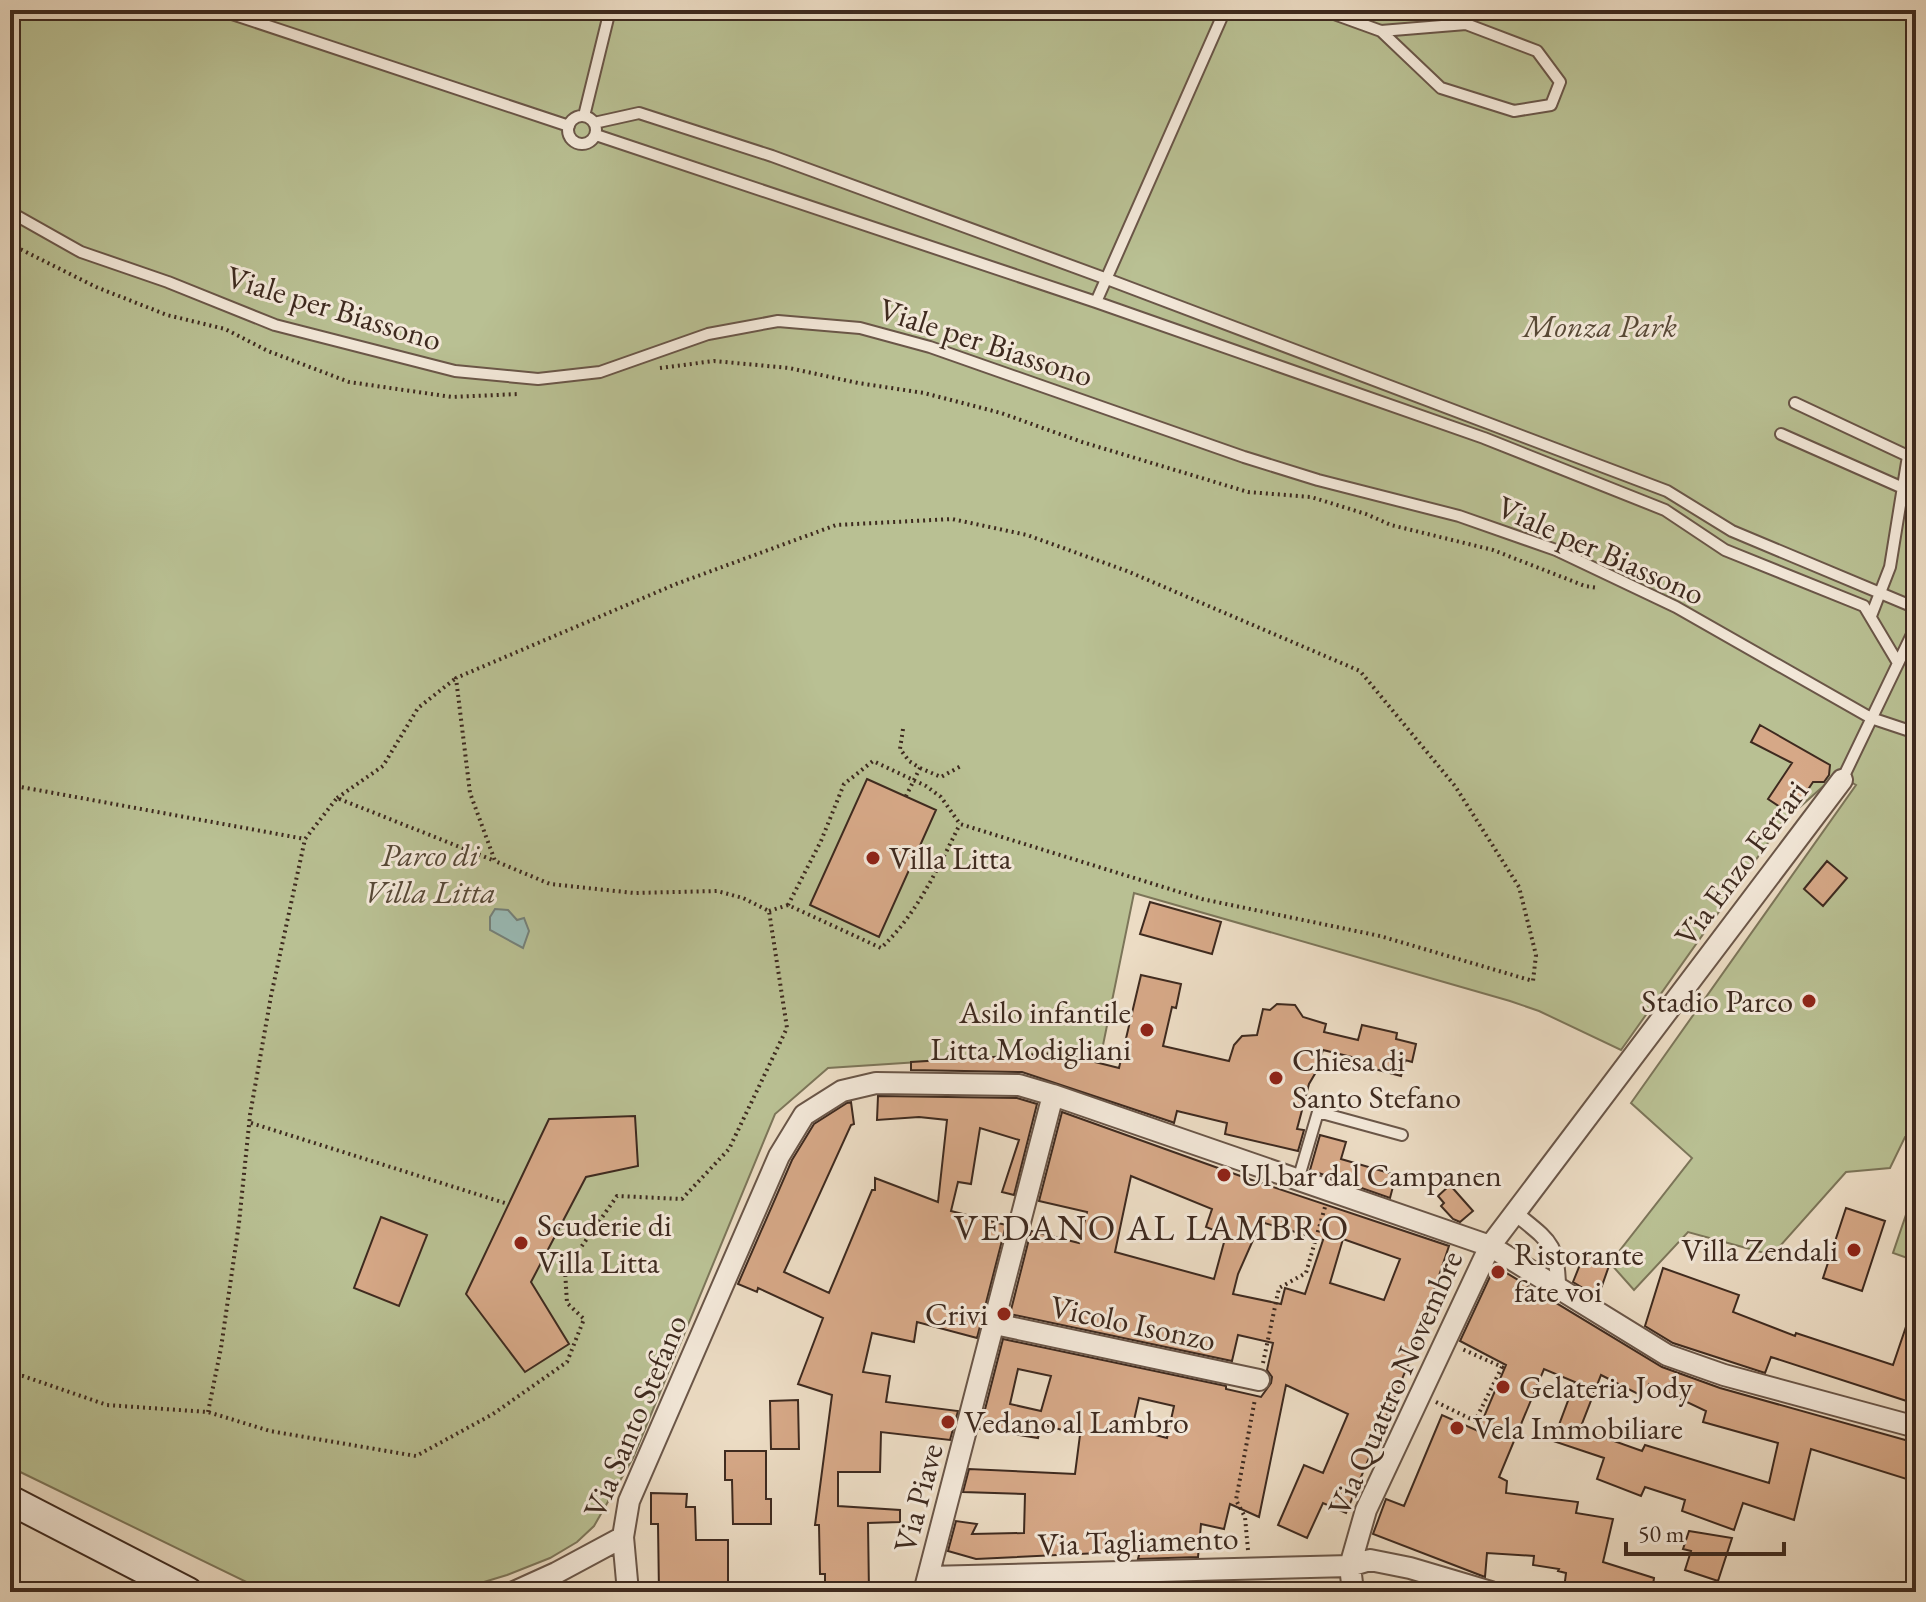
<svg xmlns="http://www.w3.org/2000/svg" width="1926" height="1602" viewBox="0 0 1926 1602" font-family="'EB Garamond',serif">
  <rect width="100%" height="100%" fill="#ecdcc4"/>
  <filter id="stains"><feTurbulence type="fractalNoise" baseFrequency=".0025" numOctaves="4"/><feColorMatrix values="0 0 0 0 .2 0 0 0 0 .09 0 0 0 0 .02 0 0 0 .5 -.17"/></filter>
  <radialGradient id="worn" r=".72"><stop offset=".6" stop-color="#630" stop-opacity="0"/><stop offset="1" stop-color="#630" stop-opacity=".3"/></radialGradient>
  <path fill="#b9c093" stroke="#7c7559" stroke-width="2" d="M10 10H1916V1139L1905 1137 1890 1168 1846 1172 1772 1255 1688 1232 1634 1290 1610 1263 1692 1158 1631 1103 1856 785 1837 774 1782 823 1621 1050 1539 1011 1510 1001 1134 893 1102 1050 828 1068 775 1114 633 1458 594 1526 577 1542 550 1558 507 1575 451 1592H267L10 1467Z
    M1911 1200 1916 1202V1261L1893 1253Z"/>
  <path fill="#99bbb6" stroke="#75817a" stroke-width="2" d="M495 909 508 910 517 920 524 918 529 931 523 948 490 930V917Z"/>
  <path fill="#d6a887" stroke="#3e2a1f" stroke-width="2" fill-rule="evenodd" d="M1760 725 1830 765 1829 775 1824 782H1813L1797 806 1791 802 1786 811 1768 799 1792 763 1751 742Z
    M867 779 936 810 879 937 810 905Z
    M1827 861 1847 878 1823 906 1804 889Z
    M1150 902 1221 922 1212 954 1140 934Z
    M1141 975 1181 984 1176 1008 1172 1007 1163 1046 1229 1061 1234 1045 1242 1036 1257 1035 1263 1009 1270 1010 1277 1004 1295 1005 1303 1017 1326 1024 1324 1032 1358 1040 1362 1025 1397 1033 1396 1039 1416 1044 1412 1062 1405 1060 1401 1076 1367 1067 1368 1061 1323 1050 1316 1072 1309 1084 1297 1129 1304 1130 1298 1151 1225 1134 1227 1123 1177 1111 1174 1123 1172 1122 1022 1072 911 1070V1062L1059 1053 1119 1068Z
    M878 1096 1017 1098 1037 1104 1014 1195 1002 1192 1019 1140 980 1128 971 1184 958 1182 951 1211 1006 1225 977 1338 917 1322 914 1342 872 1333 863 1372 890 1376 886 1402 958 1411 950 1440 881 1432 880 1472H838V1506L900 1510V1522L868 1523 869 1592H825V1574H820L819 1525H815L832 1395 798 1384 823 1318 758 1288 757 1292 738 1284 792 1160 814 1124 847 1103 851 1102 854 1124 851 1125 784 1272 829 1293 872 1190H875V1178L938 1202 947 1120 919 1117 877 1120Z
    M1062 1112 1246 1178 1449 1246 1413 1353 1346 1513 1323 1503 1307 1538 1278 1525 1304 1465 1323 1473 1348 1414 1286 1385 1259 1517 1230 1504 1224 1529 1201 1524 1198 1557 1138 1559 1140 1551 976 1559 948 1551 956 1521 977 1524 972 1534 1024 1533 1025 1494 963 1492 969 1469 1075 1474 1080 1435 1041 1424 1038 1438 980 1429 1003 1339 1226 1386V1389L1261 1397 1271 1383 1272 1377 1267 1370 1273 1343 1238 1335 1232 1361 1010 1314 1031 1231 1079 1243 1087 1212 1039 1201ZM1131 1176 1212 1209 1206 1227 1226 1235 1214 1279 1115 1252ZM1261 1222 1323 1240 1305 1294 1285 1288 1281 1304 1233 1294 1238 1274ZM1343 1239 1400 1259 1384 1300 1330 1283ZM1018 1369 1051 1376 1041 1411 1010 1404ZM1139 1398 1174 1406 1167 1438 1132 1429Z
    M635 1116 638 1166 586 1177 531 1282 569 1344 525 1372 466 1294 549 1119Z
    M1320 1135 1346 1142 1341 1159 1396 1175 1390 1198 1310 1170Z
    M1450 1185 1473 1211 1460 1222 1453 1219 1441 1206 1444 1203 1438 1196Z
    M1846 1208 1885 1221 1862 1291 1823 1278Z
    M381 1217 427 1235 399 1306 354 1288Z
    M1585 1252 1610 1263 1598 1297 1573 1282Z
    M1495 1266 1662 1367 1720 1388 1916 1443V1482L1811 1449 1794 1520 1743 1503 1734 1530 1682 1511 1685 1500 1645 1487 1641 1496 1597 1479 1604 1458 1553 1441 1575 1382 1544 1369 1499 1477 1507 1481 1506 1493 1578 1502 1576 1513 1613 1519 1603 1562 1654 1578 1652 1592H1574L1564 1589 1566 1573 1558 1571 1559 1569 1533 1565 1534 1556 1487 1553 1485 1577 1373 1534 1386 1499 1404 1506 1442 1415 1478 1431 1506 1365 1460 1341ZM1601 1375 1642 1396 1649 1384 1706 1411 1703 1422 1778 1443 1769 1483 1645 1445 1642 1451 1580 1429Z
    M1663 1268 1739 1295 1733 1312 1795 1336 1796 1333 1893 1365 1913 1306H1916V1404L1771 1357 1765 1373 1673 1343 1645 1326Z
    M798 1400 799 1449H771L770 1401Z
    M725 1451H766V1499H771V1524H733L732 1480H725Z
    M651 1493 687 1494 686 1507H695L696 1540H728V1592H659L658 1524H651Z
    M1689 1531 1732 1538 1718 1581 1685 1570 1691 1551 1683 1549Z"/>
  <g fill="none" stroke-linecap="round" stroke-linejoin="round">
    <defs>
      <path id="service" d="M220 10 569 126
        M1323 10 1381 31 1466 24 1537 51 1560 82 1551 105 1514 111 1441 88 1381 31
        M584 116 610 10
        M568 130a14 14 0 1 1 28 0a14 14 0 1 1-28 0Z
        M594 123 639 113 772 156 1107 279 1667 491 1732 531 1916 608
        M596 135 1096 302 1484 438 1665 510 1725 550 1864 606 1898 663
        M10 212 81 252 168 282 275 325 455 371 538 379 600 372 708 334 778 321 860 328 930 347 1244 457 1318 480 1459 516 1556 550 1676 607 1871 718 1916 733
        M1096 302 1225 10
        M1795 403 1908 456 1890 567 1871 616
        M1781 434 1903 488
        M1842 780 1916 626
        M1298 1180 1318 1112 1402 1135"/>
      <path id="pedestrian" d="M1515 1213C1549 1241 1558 1243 1558 1289"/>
      <path id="minor" d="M995 1324 1259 1380
        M928 1577 1350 1566 1370 1560 1410 1568 1491 1592
        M514 1592 556 1573 623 1537
        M628 1592 623 1537 629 1501 779 1156 804 1115 842 1091 876 1083 1019 1085 1053 1095 1490 1246 1667 1355 1724 1375 1916 1427
        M924 1592 1053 1095
        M1353 1592 1350 1566 1366 1510 1490 1246 1842 780"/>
      <path id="secondary" d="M10 1500 188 1592"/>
    </defs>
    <use href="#service" stroke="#6a5648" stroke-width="14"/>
    <use href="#pedestrian" stroke="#6a5648" stroke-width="18"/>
    <use href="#minor" stroke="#6a5648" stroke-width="24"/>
    <use href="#secondary" stroke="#3e2a1f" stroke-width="32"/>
    <path stroke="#3e2a1f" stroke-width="4" stroke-dasharray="2 4" stroke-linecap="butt" d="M10 244 96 287 167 315 225 329 268 351 349 382 452 397 518 394
      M660 368 714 361 789 368 858 383 924 393 1001 413 1082 442 1248 492 1311 497 1366 514 1391 525 1493 550 1585 586 1598 588
      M1910 442 1916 405
      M903 729 900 749 909 761 920 768 906 796
      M920 768 941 777 961 766
      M10 785 305 839
      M337 798 383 766 418 708 456 678
      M769 911 788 905 881 948C917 914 938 868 960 824
      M251 1123 508 1204
      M1263 1363 1279 1288 1306 1273 1325 1207
      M10 1375 23 1376 107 1405 208 1412 270 1431 416 1456 493 1414 567 1362 584 1319 567 1303 565 1270 617 1196 682 1199 729 1149 787 1028 769 911 743 898 717 891 634 893 550 884 495 861 470 793 456 678 676 584 836 525 952 519 1027 535 1127 571 1360 671 1455 786 1519 887 1536 955 1533 981 1380 936 1202 899 960 824 941 797 926 786 873 761 844 784 821 841 788 905
      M1436 1402 1475 1421 1502 1367 1462 1349
      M208 1412 221 1348 239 1223 250 1115 271 996 305 839 337 798 495 861
      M10 1532 14 1534 10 1554
      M1248 1550 1245 1517 1236 1500 1255 1399
      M209 1585 224 1592"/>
    <use href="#service" stroke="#f3e8d9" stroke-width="10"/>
    <use href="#pedestrian" stroke="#f3e8d9" stroke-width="14"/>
    <use href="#minor" stroke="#f3e8d9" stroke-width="20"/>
    <use href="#secondary" stroke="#f3e8d9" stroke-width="28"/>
  </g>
  <g fill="#8f2418" stroke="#f3e8d9" stroke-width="3">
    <circle cx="873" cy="858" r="8"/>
    <circle cx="1809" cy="1001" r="8"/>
    <circle cx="1147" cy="1030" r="8"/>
    <circle cx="1276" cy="1078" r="8"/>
    <circle cx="1224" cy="1175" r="8"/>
    <circle cx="521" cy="1243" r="8"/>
    <circle cx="1854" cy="1250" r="8"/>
    <circle cx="1498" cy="1272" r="8"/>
    <circle cx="1004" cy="1314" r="8"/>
    <circle cx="1503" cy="1387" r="8"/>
    <circle cx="948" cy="1422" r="8"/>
    <circle cx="1457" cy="1428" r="8"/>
  </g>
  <g text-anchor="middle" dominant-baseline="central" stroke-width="6" stroke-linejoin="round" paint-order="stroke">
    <g font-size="32" fill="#3e2a1f" stroke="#f3e8d9">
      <text transform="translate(334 308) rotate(17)">Viale per Biassono</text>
      <text transform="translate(986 342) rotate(18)">Viale per Biassono</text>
      <text transform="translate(1601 550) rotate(24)">Viale per Biassono</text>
      <text transform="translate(1741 863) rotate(-53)">Via Enzo Ferrari</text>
      <text transform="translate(1133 1323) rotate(12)">Vicolo Isonzo</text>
      <text transform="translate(1395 1383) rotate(-66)">Via Quattro Novembre</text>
      <text transform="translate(635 1416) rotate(-67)">Via Santo Stefano</text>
      <text transform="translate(918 1498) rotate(-75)">Via Piave</text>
      <text transform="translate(1138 1541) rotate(-2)">Via Tagliamento</text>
    </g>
    <g font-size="32" font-style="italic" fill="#574836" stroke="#f3e8d9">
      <text x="1600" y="326">Monza Park</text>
      <text x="430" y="855">Parco di<tspan x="430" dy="37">Villa Litta</tspan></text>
    </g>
    <g font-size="32" fill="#3e2a1f" stroke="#f3e8d9" text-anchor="start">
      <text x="889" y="858">Villa Litta</text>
      <text x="1793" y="1001" text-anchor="end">Stadio Parco</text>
      <text x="1131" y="1012" text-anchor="end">Asilo infantile<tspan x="1131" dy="37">Litta Modigliani</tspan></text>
      <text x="1292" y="1060">Chiesa di<tspan x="1292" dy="37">Santo Stefano</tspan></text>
      <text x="1240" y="1175">Ul bar dal Campanen</text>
      <text x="537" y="1225">Scuderie di<tspan x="537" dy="37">Villa Litta</tspan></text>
      <text x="1838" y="1250" text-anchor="end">Villa Zendali</text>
      <text x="1514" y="1254">Ristorante<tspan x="1514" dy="37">fate voi</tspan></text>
      <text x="988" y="1314" text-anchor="end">Crivi</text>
      <text x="1519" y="1387">Gelateria Jody</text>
      <text x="964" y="1422">Vedano al Lambro</text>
      <text x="1473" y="1428">Vela Immobiliare</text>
    </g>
    <g font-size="36" letter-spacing="2" fill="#3e2a1f" stroke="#f3e8d9">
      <text x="1152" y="1227">VEDANO AL LAMBRO</text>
    </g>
  </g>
  <rect width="1926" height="1602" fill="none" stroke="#ecdcc4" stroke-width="40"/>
  <rect x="12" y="12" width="1902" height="1578" fill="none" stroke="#3e2a1f" stroke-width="4"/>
  <rect x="20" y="20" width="1886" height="1562" fill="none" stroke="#3e2a1f" stroke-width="2"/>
  <path d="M1626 1542v12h158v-12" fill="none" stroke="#3e2a1f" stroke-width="4"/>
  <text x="1638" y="1542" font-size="24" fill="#3e2a1f" stroke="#f3e8d9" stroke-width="6" paint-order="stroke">50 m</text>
  <rect width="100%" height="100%" filter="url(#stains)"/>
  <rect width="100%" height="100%" fill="url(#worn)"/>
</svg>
